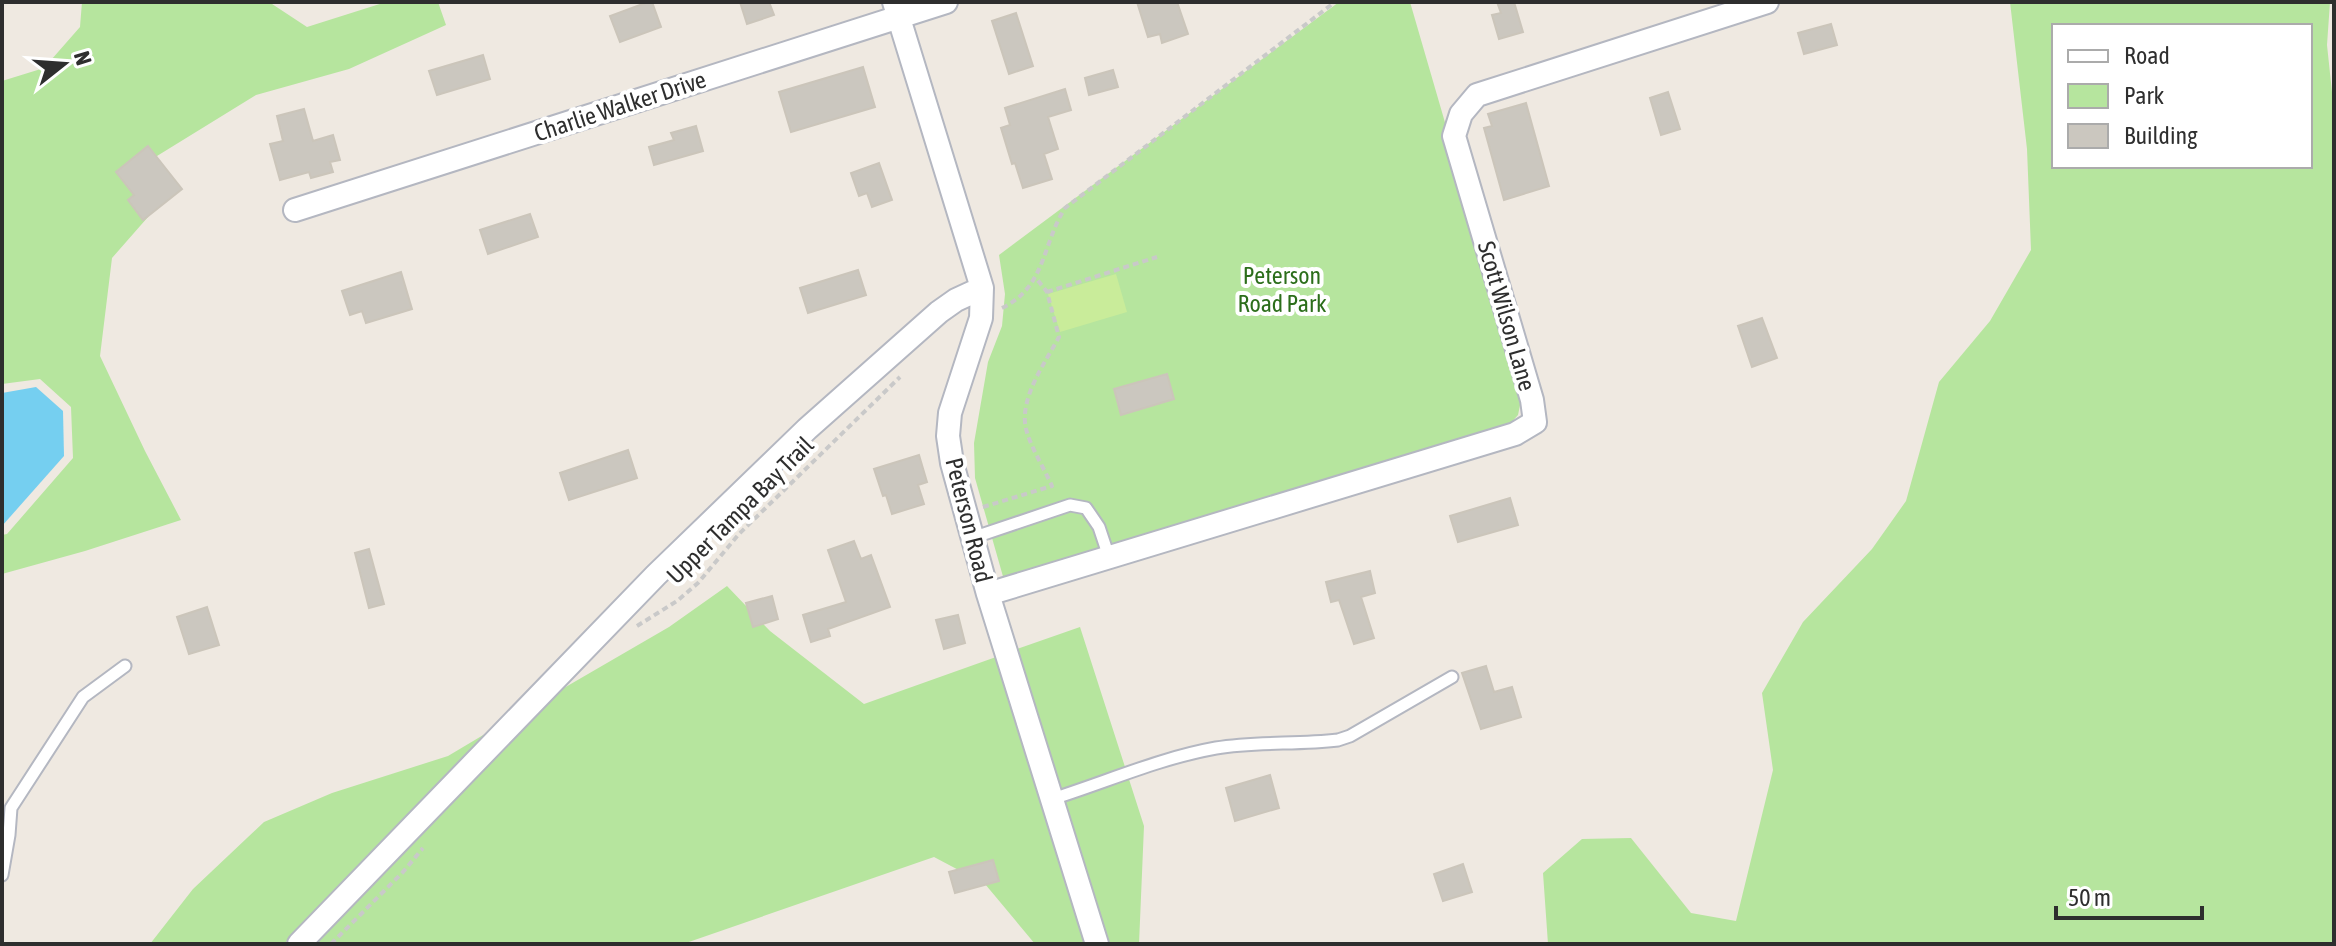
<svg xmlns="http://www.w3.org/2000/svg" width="2336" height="946" viewBox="0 0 2336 946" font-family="'Asap Condensed',sans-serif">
  <rect width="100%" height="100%" fill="#efe9e1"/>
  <path fill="#b6e59e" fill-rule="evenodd" d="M82 2H269L307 27 386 2H438L446 25 349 69 256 95 157 156 148 217 112 258 100 356 145 451 181 520 85 551 2 574V535L7 534 73 458 71 407 40 379 2 384V81L44 68 80 27Z
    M1339 2H1410L1523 391 1518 415 1509 425 1004 580 975 478 974 443 988 362 1002 326 1005 294 999 255Z
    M2010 2H2330L2327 45 2334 111V944H1548L1543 873 1582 839 1631 838 1691 913 1736 921 1773 770 1762 693 1803 622 1872 549 1906 501 1939 382 1990 321 2031 250 2027 149ZM2310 26V166H2054V26Z
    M727 586 770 631 864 704 996 657 1085 944H1035L985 884 934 857 683 944H313L557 692 669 627Z
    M1080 627 1144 826 1139 944H1109L1017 649Z
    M490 731 284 944H150L193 889 264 822 332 793 448 756Z"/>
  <path fill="#c9ec9a" d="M1116 274 1127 312 1060 332 1048 294Z"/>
  <path fill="#75cff0" d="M36 387 63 411 64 456 2 526V393Z"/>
  <path fill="#cbc7bf" stroke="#cbc5ba" stroke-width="2" d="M648 2H652L661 27 620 42 610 16Z
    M740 2H769L774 15 747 24Z
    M1137 2H1177L1188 34 1162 43 1160 34 1148 37Z
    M1497 2H1514L1523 32 1499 39 1492 15 1501 13Z
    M1016 13 1033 66 1009 74 992 21Z
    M1831 24 1837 45 1804 54 1798 33Z
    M483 55 490 79 437 95 429 71Z
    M863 67 875 107 791 132 779 92Z
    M1113 70 1118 87 1089 95 1085 78Z
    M1065 89 1071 110 1048 117 1058 149 1044 154 1052 179 1023 188 1015 163 1012 164 1001 128 1010 125 1005 108Z
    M1668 92 1680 129 1661 135 1650 98Z
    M1526 103 1549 186 1504 200 1484 128 1492 126 1488 114Z
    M304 109 313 141 333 135 340 160 330 162 333 172 311 178 309 172 280 180 270 144 283 141 277 116Z
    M696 126 703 151 654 165 649 147 674 140 671 133Z
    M148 146 182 189 143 220 128 200 134 195 116 172Z
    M879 163 892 200 872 207 867 193 859 196 851 173Z
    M530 214 538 237 488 254 480 230Z
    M858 270 866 295 808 313 800 288Z
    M401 272 412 309 366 323 362 311 350 315 342 291Z
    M1762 318 1777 358 1752 367 1738 326Z
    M1167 374 1174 399 1121 415 1114 389Z
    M628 450 637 478 569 500 560 473Z
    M919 455 927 482 918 485 924 504 892 514 886 495 883 496 874 469Z
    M1510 498 1518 525 1458 542 1450 516Z
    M854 541 861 559 871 555 890 607 828 629 830 636 811 642 803 615 846 602 828 550Z
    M369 549 384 604 369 608 355 553Z
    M1370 571 1375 593 1361 597 1374 638 1354 644 1339 600 1331 602 1326 582Z
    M772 596 778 619 753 627 746 603Z
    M207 607 219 645 189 654 177 617Z
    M958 615 965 643 944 649 936 620Z
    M1486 666 1494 692 1512 687 1521 717 1481 729 1462 673Z
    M1270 775 1279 808 1235 821 1226 788Z
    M993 860 999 881 955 893 949 872Z
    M1463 864 1472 892 1443 901 1434 874Z"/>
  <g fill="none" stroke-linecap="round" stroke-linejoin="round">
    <defs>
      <path id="lane" d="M972 538 1070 505 1086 508 1099 527 1109 557
        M1052 799C1106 782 1160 758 1216 748 1256 741 1297 745 1338 740L1350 736 1452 677
        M2 875 9 835 11 808 83 697 125 666"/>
      <path id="street" d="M894 2 982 288 981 318 950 413 948 436 952 463 988 594 1097 944
        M295 210 946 2
        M988 594 1515 434 1535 422 1532 400 1454 136 1461 114 1477 95 1767 2
        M299 944 656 575 807 429 939 312 956 300 982 288"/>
    </defs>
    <use href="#lane" stroke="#b4b7c1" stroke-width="15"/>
    <use href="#street" stroke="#b4b7c1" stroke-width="26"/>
    <path stroke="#c9c9c9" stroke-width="4" stroke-dasharray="6 4" stroke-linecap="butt" d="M1047 292 1157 257
      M1002 308C1046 287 1042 244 1065 208L1335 2
      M983 507 1052 486C1044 468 1031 448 1026 429 1019 398 1045 363 1059 337L1047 292 1036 278
      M637 626 677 601 698 583 739 534 900 377
      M331 944 403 872 423 848"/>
    <use href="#lane" stroke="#fff" stroke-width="11"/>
    <use href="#street" stroke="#fff" stroke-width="22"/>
  </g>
  <g text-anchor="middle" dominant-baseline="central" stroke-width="8" stroke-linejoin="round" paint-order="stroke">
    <g font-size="24" fill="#2e2e2e" stroke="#fff">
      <text transform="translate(620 106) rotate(-18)">Charlie Walker Drive</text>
      <text transform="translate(1507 316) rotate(74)">Scott Wilson Lane</text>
      <text transform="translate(740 510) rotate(-45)">Upper Tampa Bay Trail</text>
      <text transform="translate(969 520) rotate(76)">Peterson Road</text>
    </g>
    <g font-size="24" fill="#2c6e1b" stroke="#fff">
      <text x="1282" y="275">Peterson<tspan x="1282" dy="28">Road Park</tspan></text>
    </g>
  </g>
  <rect width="2336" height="946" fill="none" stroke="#2e2e2e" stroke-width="8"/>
  <rect x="2052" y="24" width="260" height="144" fill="#ffffff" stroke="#ababab" stroke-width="2"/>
  <rect x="2068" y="50" width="40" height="12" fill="#ffffff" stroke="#ababab" stroke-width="2"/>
  <text x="2124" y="64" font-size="24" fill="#2e2e2e">Road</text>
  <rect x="2068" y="84" width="40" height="24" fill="#b6e59e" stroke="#ababab" stroke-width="2"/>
  <text x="2124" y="104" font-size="24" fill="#2e2e2e">Park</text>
  <rect x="2068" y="124" width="40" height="24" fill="#cbc7bf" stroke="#ababab" stroke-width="2"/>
  <text x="2124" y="144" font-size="24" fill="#2e2e2e">Building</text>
  <g transform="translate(64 64) rotate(73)" stroke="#ffffff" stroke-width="6" paint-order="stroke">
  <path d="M0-6L14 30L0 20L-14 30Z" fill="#2e2e2e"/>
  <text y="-12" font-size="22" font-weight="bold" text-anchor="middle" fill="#2e2e2e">N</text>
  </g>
  <path d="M2056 906v12h146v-12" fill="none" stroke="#2e2e2e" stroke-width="4"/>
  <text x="2068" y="906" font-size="24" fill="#2e2e2e" stroke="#ffffff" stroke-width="6" paint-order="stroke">50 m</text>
</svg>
